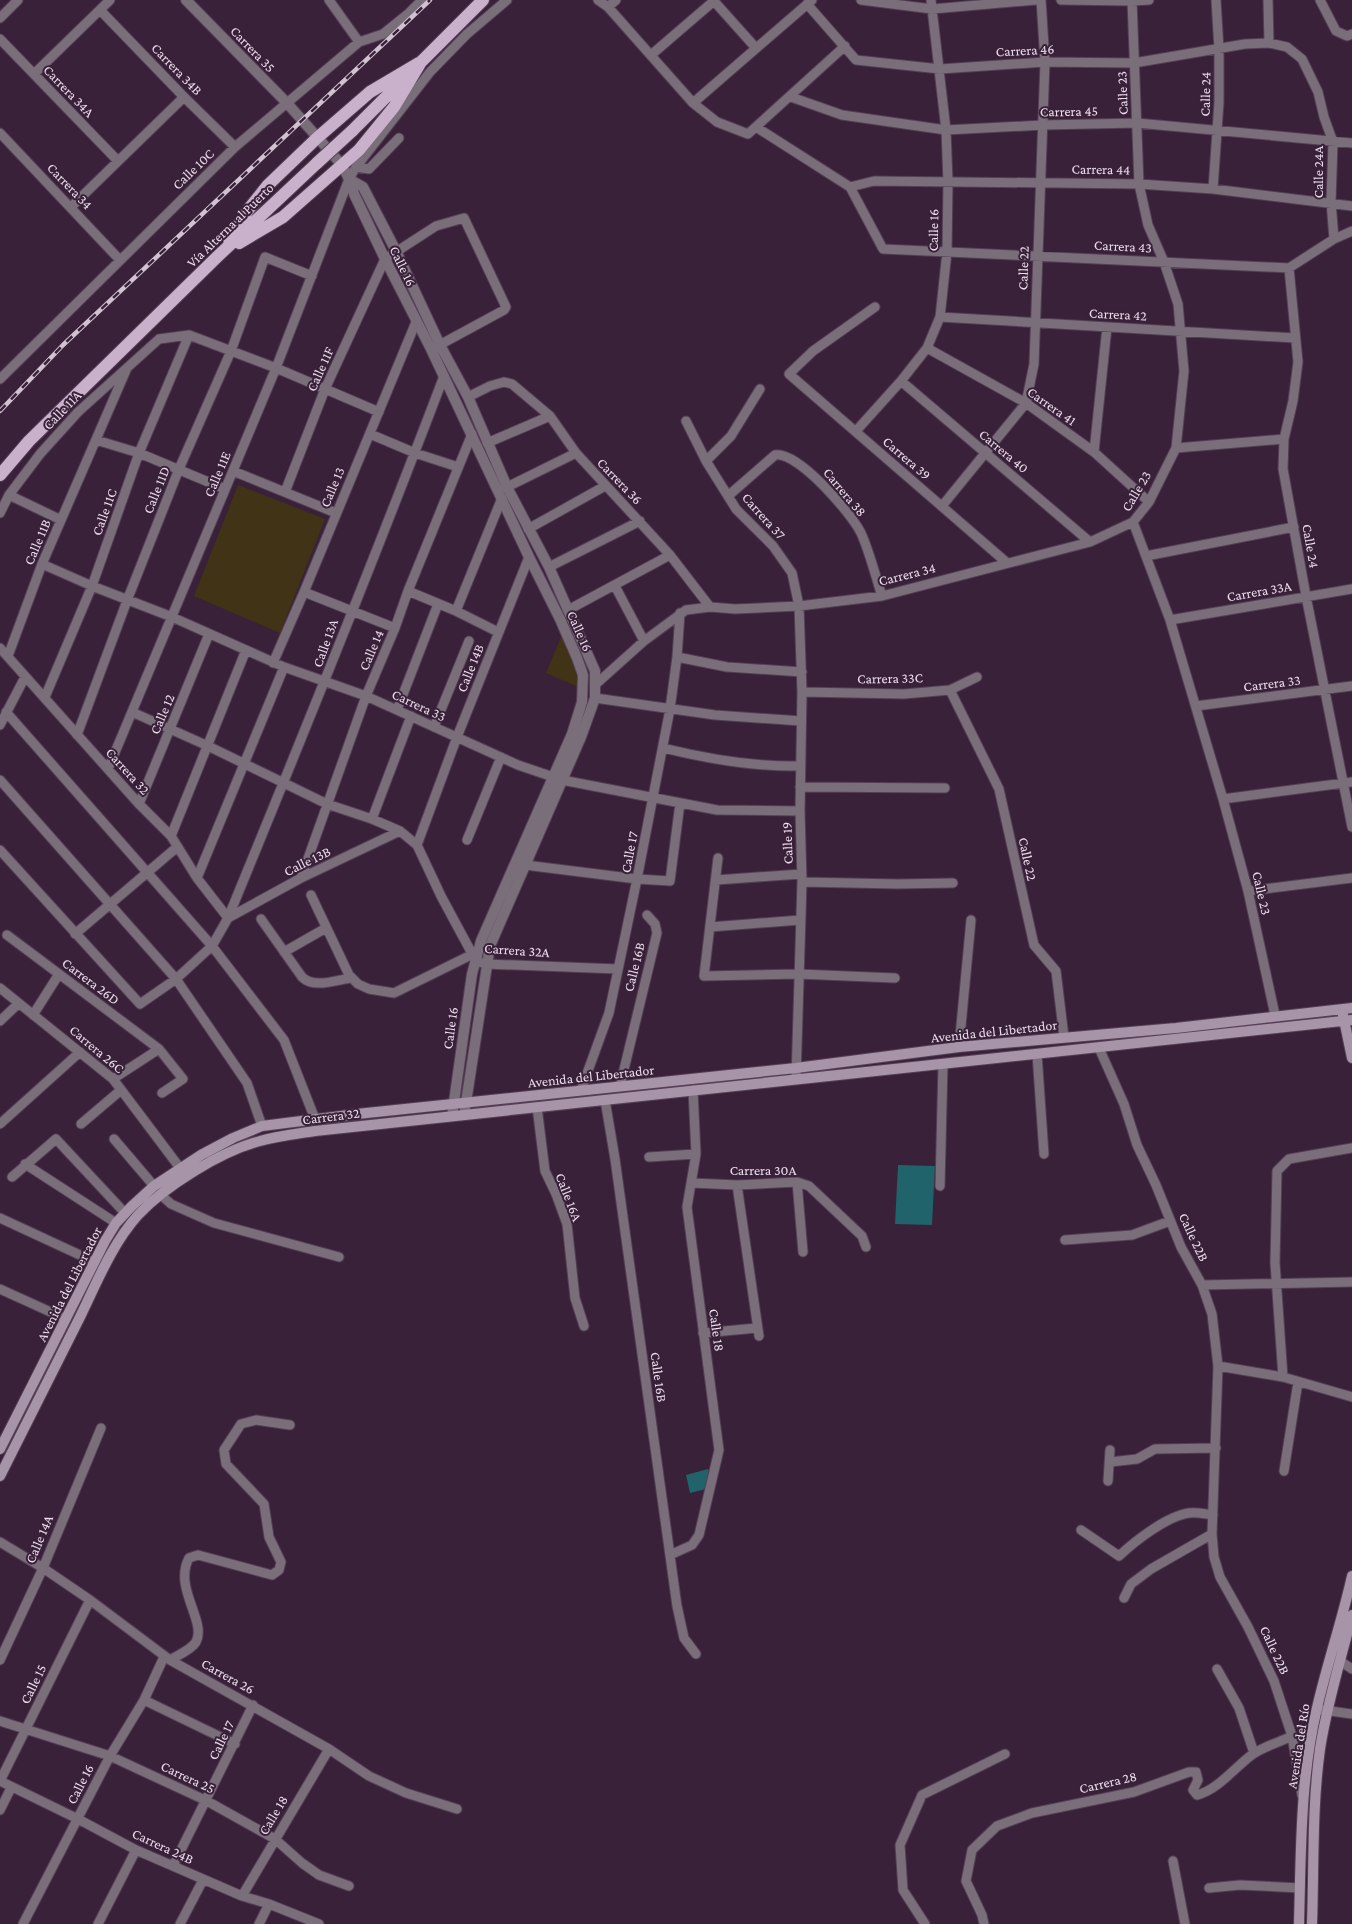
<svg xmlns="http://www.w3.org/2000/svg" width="1352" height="1924" viewBox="0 0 1352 1924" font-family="'Crimson Pro',serif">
  <rect width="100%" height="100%" fill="#382139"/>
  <path fill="#413315" d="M238 485 325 519 280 633 194 596Z
    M561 637C573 645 578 673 578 687L546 673Z"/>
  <path fill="#21636a" d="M898 1165 935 1166 932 1225 895 1224Z
    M708 1469 714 1487 690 1493 686 1475Z"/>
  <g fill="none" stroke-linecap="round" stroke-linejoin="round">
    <defs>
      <path id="minor" d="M329 0 359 42
        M598 0 608 7 693 103 717 122 748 134 845 46
        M713 0 755 47
        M861 0 932 9 1036 0
        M1061 0 1132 1 1149 0
        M1268 0 1269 43
        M1320 0 1336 31 1347 36 1352 34
        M807 4 856 60 940 69 1045 62 1134 63 1245 44 1269 43 1287 47 1302 59 1318 92 1324 117 1333 142 1331 202 1334 239
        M608 7 616 0
        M100 10 184 97 235 147
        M0 18 18 0
        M0 39 118 161
        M651 55 715 0
        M34 74 110 0
        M791 97 842 115 946 130 1043 125 1137 123 1352 143
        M693 103 812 0
        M756 127 850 187 883 249 1289 268 1334 239 1352 231
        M0 133 119 259
        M356 167 369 169 399 138
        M850 187 874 181 1139 184 1213 189 1352 206
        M1213 189 1219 102V49L1216 0
        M71 207 184 97
        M1289 268 1298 362 1293 401 1284 439 1283 469 1306 596 1352 827
        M875 307 813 351 789 374 1006 562
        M940 317 1295 338
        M927 348 1026 403 1094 452 1149 502
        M0 379 235 147 359 42 383 34 409 13 422 0
        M901 381 1090 542
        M468 397 490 386 504 382 512 384 550 416 576 453 670 555 710 607
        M686 421 706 461 736 509 773 546 792 573 799 606 802 692 800 811 802 882 796 1079
        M856 431 901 381 927 348 940 317 947 252 948 182 946 130 931 0
        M370 434 415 453 458 467
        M96 440 139 453 225 489
        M487 443 550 416
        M1176 448 1284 439
        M1094 452 1107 327
        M706 461 731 436 760 389
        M233 471 336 513
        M507 487 576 453
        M285 492 325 389 385 259 436 226 464 218 506 307 504 310 434 348
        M9 495 61 520
        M728 496 775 455C798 451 851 513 861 533 870 553 875 575 882 596
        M942 506 1026 403 1034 364 1045 62 1041 0
        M0 513 9 495 40 454 78 412 159 339 189 335 276 368 379 412
        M1133 522 1170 620 1223 799 1248 891 1275 1015
        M528 529 605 486
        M1146 556 1294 527
        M42 564 92 586 172 617 284 667 366 696 518 765 562 780 717 810 800 811
        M549 567 640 521
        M615 586 644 641
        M408 591 456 611 498 632
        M304 592 395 628
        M568 610 670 555
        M456 611 502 498
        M1170 620 1352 589
        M0 648 139 804 171 836 197 878 228 918
        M8 656 42 564 127 368
        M677 657 727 667 802 672
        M273 663 304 592 416 322
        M595 685 644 641 686 610 710 607 735 609 799 606 882 596 1090 542 1133 522 1149 502 1176 448 1184 371 1178 304 1164 262 1148 225 1139 184 1132 0
        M950 690 999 789 1034 945 1056 971 1064 1037
        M802 692 904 694 950 690 977 677
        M45 697 92 586 139 453 189 335
        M595 698 715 715 801 721
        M1196 706 1352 686
        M397 710 438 604
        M6 712 212 946 284 1040 315 1119
        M132 712 208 746 327 804 372 819 400 831 417 845 441 896 476 961 486 964 618 969
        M0 725 25 677
        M434 727 469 641
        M77 735 128 598 179 469 231 351 265 257 312 276
        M663 748C708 759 753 767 800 766
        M108 769 276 368 349 179 356 167 430 72 467 34 507 0
        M0 780 176 979 247 1083 262 1126
        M800 787 945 788
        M1223 799 1352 782
        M139 804 209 634
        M372 819 411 716
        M171 836 246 650
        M467 840 501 757
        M417 845 457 737 529 557
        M0 850 140 1004 176 979 212 946 228 918C302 738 375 558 444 376
        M718 858 704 976 798 974 895 978
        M525 865 637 879 670 881 680 803
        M197 878 284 667
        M301 878 366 696 395 628 408 591 472 434
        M716 880 801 874
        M802 882 898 884 953 883
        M1248 891 1352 878
        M311 895 349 975 358 984 369 989 394 993 471 955
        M228 918 301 878 400 831
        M261 919 302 977C314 989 336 980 351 978
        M710 927 800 920
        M75 934 176 848
        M7 935 159 1049 183 1079 162 1093
        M284 952 326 928
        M0 988 113 1079 180 1168
        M33 1015 59 974
        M0 1021 19 1003
        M959 1047 971 920
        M1099 1048 1124 1104 1137 1145 1156 1185 1181 1247 1202 1285 1212 1314 1218 1366 1212 1534 1214 1557 1220 1577 1248 1627 1274 1681 1292 1736 1302 1795
        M1037 1054 1044 1154
        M113 1079 159 1049
        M620 1086 657 933 655 924 647 915
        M581 1090 609 1013 637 879 670 709 677 657 680 613
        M605 1100 615 1159 677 1606 684 1638 696 1654
        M537 1107 545 1171 556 1194 567 1224 575 1298 584 1326
        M0 1124 80 1052
        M81 1124 121 1090
        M114 1139 154 1186
        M649 1157 696 1154
        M25 1164 116 1223
        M12 1177 56 1139 125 1213
        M797 1182 803 1252
        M692 1183 737 1185 797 1182 809 1186 862 1236 866 1247
        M737 1185 759 1336
        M940 1186 943 1064
        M161 1195 171 1204 214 1223 339 1257
        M0 1218 95 1262
        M1065 1240 1132 1235 1170 1221
        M1202 1285 1352 1282
        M0 1289 66 1319
        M703 1333 757 1328
        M1218 1366 1283 1377 1352 1397
        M1283 1377 1275 1263 1277 1171 1289 1159 1352 1148
        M1110 1462 1137 1459 1155 1449 1216 1448
        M1284 1471 1298 1382
        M1108 1481 1110 1450
        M1081 1530 1119 1556C1135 1541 1167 1516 1189 1513 1196 1512 1205 1514 1213 1515
        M0 1542 43 1568 90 1600 170 1660 329 1749 369 1776 406 1793 457 1809
        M670 1555 692 1545 699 1535 719 1450 687 1207 696 1154 693 1090
        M1124 1598 1131 1584 1151 1569 1212 1534
        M0 1660 43 1568 101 1428
        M170 1660C178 1655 191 1650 196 1642 207 1621 173 1588 189 1558L198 1555 272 1575 279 1570 281 1562 269 1537 264 1504 226 1464 224 1450 241 1424 256 1420 290 1425
        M1340 1661 1352 1669
        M1217 1669 1239 1708 1254 1753
        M144 1700 235 1744
        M1316 1709 1352 1714
        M0 1721 110 1756 207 1801 275 1839 302 1863 319 1875 349 1886
        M0 1781 78 1819 136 1850 242 1896 269 1904 319 1924
        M0 1781 90 1600
        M0 1810 11 1788
        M1173 1861 1185 1924
        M173 1866 253 1705
        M1209 1888 1240 1885 1300 1888
        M242 1896 329 1749
        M23 1924 110 1756 144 1700 164 1657
        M98 1924 136 1850
        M180 1924 203 1880
        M259 1924 269 1904
        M925 1924 903 1890 900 1845 922 1795 1005 1754
        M984 1924 982 1915 966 1881 972 1850 997 1826 1032 1813 1134 1792 1189 1772H1196L1198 1780 1193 1790 1197 1795C1218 1790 1236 1766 1253 1754 1265 1746 1280 1742 1292 1736"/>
      <path id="tertiary" d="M186 0 286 102 342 165 349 179 354 194 385 259 431 349 529 557 560 619 577 658 583 675 582 702 572 734 481 941 472 974 452 1116
        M349 179 363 187 396 251 440 345 468 397 507 487 549 567 595 671V698L581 737 490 946 465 1109"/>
      <path id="secondary" d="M1343 1015 1352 1058
        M0 1449 105 1241 116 1223 131 1207 154 1186 201 1155 233 1138 262 1126 357 1114 796 1068 959 1047 1176 1028 1352 1008
        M0 1476C27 1423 53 1370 80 1317 97 1282 112 1244 138 1215 165 1186 221 1151 260 1141 277 1136 297 1134 315 1131L1352 1020
        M1299 1924C1301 1852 1300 1779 1317 1708 1327 1664 1342 1621 1352 1576
        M1312 1924C1314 1866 1312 1806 1320 1749 1327 1703 1341 1659 1352 1615"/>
      <path id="primary" d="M352 131 483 0
        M229 240 248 210 268 185 317 138 370 92 419 63
        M239 243 283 217 359 150 394 107 421 62
        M0 475 29 441 218 256 317 163"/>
    </defs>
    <use href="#minor" stroke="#553f56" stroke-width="11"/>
    <use href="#tertiary" stroke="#553f56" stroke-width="12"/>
    <use href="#secondary" stroke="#553f56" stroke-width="12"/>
    <use href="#primary" stroke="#553f56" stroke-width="14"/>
    <use href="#minor" stroke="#7a6e7b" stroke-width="9"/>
    <use href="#tertiary" stroke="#7a6e7b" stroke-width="10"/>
    <use href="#secondary" stroke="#a794a8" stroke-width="10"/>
    <use href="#primary" stroke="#cab1cb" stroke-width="12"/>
    <defs>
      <path id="rail" d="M0 411 63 345 430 0"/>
    </defs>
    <use href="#rail" stroke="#d1c1d1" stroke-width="4.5"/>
    <use href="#rail" stroke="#382139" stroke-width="2.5" stroke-dasharray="8" stroke-linecap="butt"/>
    <defs>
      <path id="primary-bridge" d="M317 163 352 131"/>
    </defs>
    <use href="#primary-bridge" stroke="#553f56" stroke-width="14" stroke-linecap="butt"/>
    <use href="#primary-bridge" stroke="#cab1cb" stroke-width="12"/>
  </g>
  <g text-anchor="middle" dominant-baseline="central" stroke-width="4" stroke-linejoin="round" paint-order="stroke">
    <g font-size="14" fill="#ecddec" stroke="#382139">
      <text transform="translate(253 49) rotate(46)">Carrera 35</text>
      <text transform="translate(1025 50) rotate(-3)">Carrera 46</text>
      <text transform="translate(177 69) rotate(46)">Carrera 34B</text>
      <text transform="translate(69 91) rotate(46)">Carrera 34A</text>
      <text transform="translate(1122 93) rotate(-92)">Calle 23</text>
      <text transform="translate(1205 94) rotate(-89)">Calle 24</text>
      <text transform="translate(1069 111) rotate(-1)">Carrera 45</text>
      <text transform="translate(193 169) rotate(-44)">Calle 10C</text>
      <text transform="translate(1101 169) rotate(1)">Carrera 44</text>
      <text transform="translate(1318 172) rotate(-90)">Calle 24A</text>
      <text transform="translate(70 186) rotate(46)">Carrera 34</text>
      <text transform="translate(230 225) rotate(-44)">Vía Alterna al Puerto</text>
      <text transform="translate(933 230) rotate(-89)">Calle 16</text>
      <text transform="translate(1123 246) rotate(3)">Carrera 43</text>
      <text transform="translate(403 266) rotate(64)">Calle 16</text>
      <text transform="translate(1023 268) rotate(-88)">Calle 22</text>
      <text transform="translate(1118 314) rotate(3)">Carrera 42</text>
      <text transform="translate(320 369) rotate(-66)">Calle 11F</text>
      <text transform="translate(1052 406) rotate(35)">Carrera 41</text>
      <text transform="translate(62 410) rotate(-46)">Calle 11A</text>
      <text transform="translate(1004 451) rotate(40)">Carrera 40</text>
      <text transform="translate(907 458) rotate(41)">Carrera 39</text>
      <text transform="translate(217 474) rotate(-67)">Calle 11E</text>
      <text transform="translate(620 481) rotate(46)">Carrera 36</text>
      <text transform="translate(332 487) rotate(-67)">Calle 13</text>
      <text transform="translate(156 490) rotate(-68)">Calle 11D</text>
      <text transform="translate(1136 491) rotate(-59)">Calle 23</text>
      <text transform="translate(845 492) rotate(50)">Carrera 38</text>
      <text transform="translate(104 512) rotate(-70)">Calle 11C</text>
      <text transform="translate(764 516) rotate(48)">Carrera 37</text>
      <text transform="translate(37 542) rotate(-67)">Calle 11B</text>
      <text transform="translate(1311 546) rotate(80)">Calle 24</text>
      <text transform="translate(907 574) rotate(-14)">Carrera 34</text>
      <text transform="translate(1259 591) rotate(-10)">Carrera 33A</text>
      <text transform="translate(580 631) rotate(66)">Calle 16</text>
      <text transform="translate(325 643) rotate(-70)">Calle 13A</text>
      <text transform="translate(371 650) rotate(-67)">Calle 14</text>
      <text transform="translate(470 668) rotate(-68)">Calle 14B</text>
      <text transform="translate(890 678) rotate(-1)">Carrera 33C</text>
      <text transform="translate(1272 683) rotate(-7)">Carrera 33</text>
      <text transform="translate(419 705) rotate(25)">Carrera 33</text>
      <text transform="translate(162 714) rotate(-67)">Calle 12</text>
      <text transform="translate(128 771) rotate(48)">Carrera 32</text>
      <text transform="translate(787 843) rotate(-92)">Calle 19</text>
      <text transform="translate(629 852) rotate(-79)">Calle 17</text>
      <text transform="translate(1028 859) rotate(78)">Calle 22</text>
      <text transform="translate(307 861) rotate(-26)">Calle 13B</text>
      <text transform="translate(1262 893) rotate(77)">Calle 23</text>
      <text transform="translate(517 950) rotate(4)">Carrera 32A</text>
      <text transform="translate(634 967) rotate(-76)">Calle 16B</text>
      <text transform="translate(91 981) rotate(37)">Carrera 26D</text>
      <text transform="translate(450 1028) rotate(-82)">Calle 16</text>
      <text transform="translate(994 1031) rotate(-6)">Avenida del Libertador</text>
      <text transform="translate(97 1049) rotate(40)">Carrera 26C</text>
      <text transform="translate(591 1076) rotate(-6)">Avenida del Libertador</text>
      <text transform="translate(331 1116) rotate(-7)">Carrera 32</text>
      <text x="763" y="1170">Carrera 30A</text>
      <text transform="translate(569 1197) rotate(69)">Calle 16A</text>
      <text transform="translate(1194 1237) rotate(65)">Calle 22B</text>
      <text transform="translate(69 1284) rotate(-63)">Avenida del Libertador</text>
      <text transform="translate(717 1330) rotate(82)">Calle 18</text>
      <text transform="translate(659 1377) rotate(82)">Calle 16B</text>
      <text transform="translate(39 1539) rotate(-67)">Calle 14A</text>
      <text transform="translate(1275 1650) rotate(65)">Calle 22B</text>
      <text transform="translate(228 1676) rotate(29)">Carrera 26</text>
      <text transform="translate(33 1684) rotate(-64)">Calle 15</text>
      <text transform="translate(221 1740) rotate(-64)">Calle 17</text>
      <text transform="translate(1298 1746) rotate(-81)">Avenida del Río</text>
      <text transform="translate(188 1777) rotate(25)">Carrera 25</text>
      <text transform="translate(1108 1782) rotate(-13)">Carrera 28</text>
      <text transform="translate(80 1784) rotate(-63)">Calle 16</text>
      <text transform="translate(273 1815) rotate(-59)">Calle 18</text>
      <text transform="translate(163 1846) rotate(25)">Carrera 24B</text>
    </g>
  </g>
</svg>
